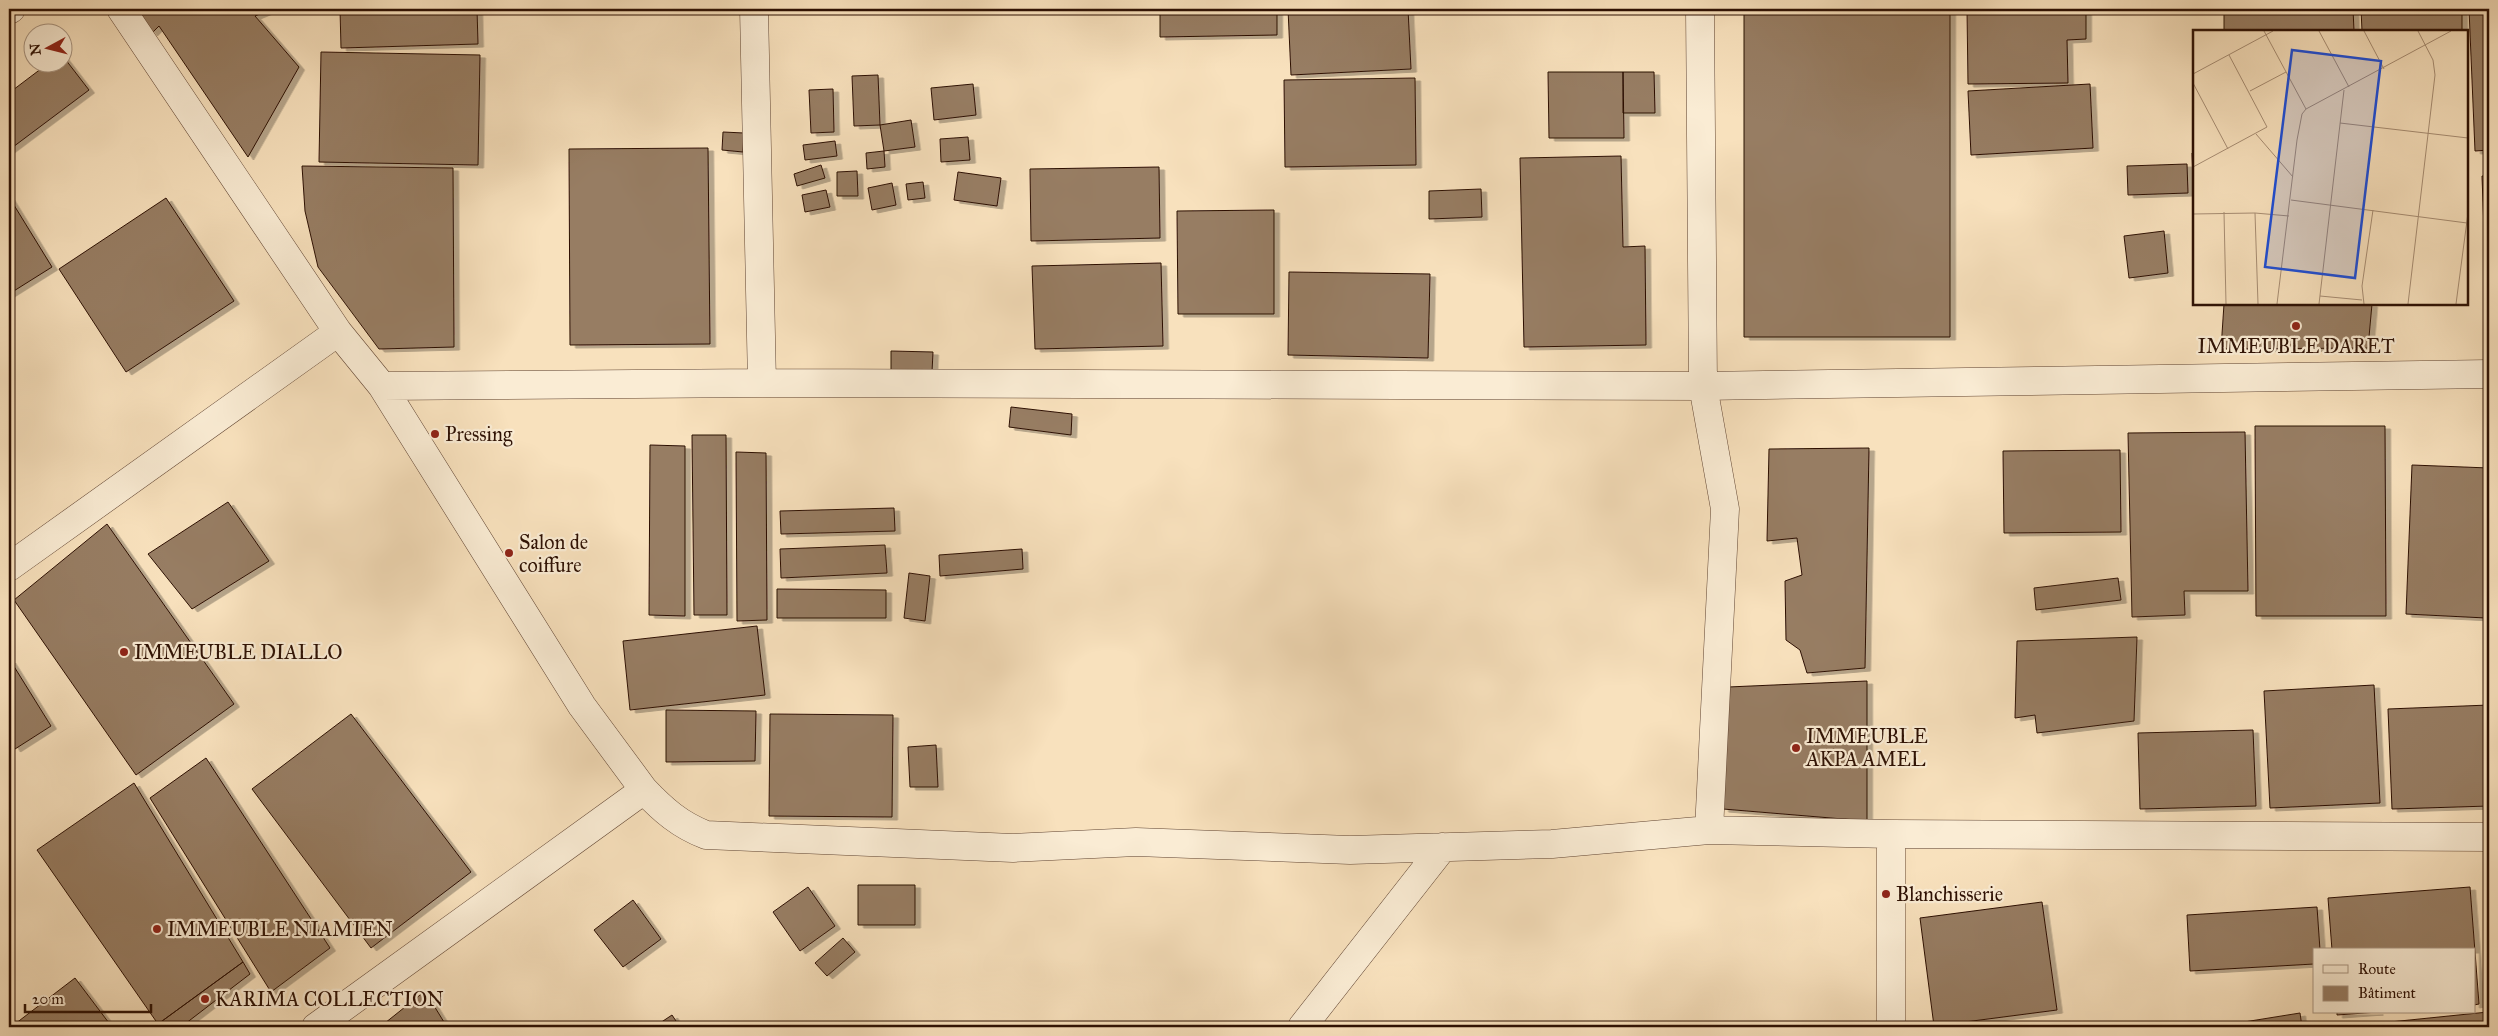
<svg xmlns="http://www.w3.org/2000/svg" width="2498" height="1036" viewBox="0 0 2498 1036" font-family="'IM FELL Great Primer',serif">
  <defs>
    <filter id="shadow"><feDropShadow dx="5.5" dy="3" stdDeviation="0" flood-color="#0004"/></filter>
  </defs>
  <rect width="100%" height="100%" fill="#f8e1bd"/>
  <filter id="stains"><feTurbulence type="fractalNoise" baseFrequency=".004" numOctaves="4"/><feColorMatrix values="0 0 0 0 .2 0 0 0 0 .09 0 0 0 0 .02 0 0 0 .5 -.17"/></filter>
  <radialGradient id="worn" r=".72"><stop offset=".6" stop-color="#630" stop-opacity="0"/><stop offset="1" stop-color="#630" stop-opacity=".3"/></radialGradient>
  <path fill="#977d64" stroke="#2d1003" filter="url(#shadow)" d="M134 9H272L255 16 299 67 248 157 159 26 152 33Z
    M340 9H477L478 44 341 48Z
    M1160 9H1277V35L1160 37Z
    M1288 9H1408L1411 69 1291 75Z
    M1744 9H1950V337H1744Z
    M1967 9H2086V39L2067 40 2068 83 1968 84Z
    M2224 9H2353L2354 31H2224Z
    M2361 9H2462V31H2362Z
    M2469 9H2489V150L2475 151Z
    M321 52 480 55 478 165 319 162Z
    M62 55 89 90 9 150V93L50 62H62Z
    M1548 72H1623L1624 138H1549Z
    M1623 72H1654L1655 113H1623Z
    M878 75 880 125 854 126 852 76Z
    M1415 78 1416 165 1285 167 1284 80Z
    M973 84 976 115 934 120 931 88Z
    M2090 84 2093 148 1971 155 1968 91Z
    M833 89 834 132 811 133 809 90Z
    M911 120 915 147 884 151 880 125Z
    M723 132 744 133 743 152 722 150Z
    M968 137 970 160 941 162 940 139Z
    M835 141 837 156 805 160 803 145Z
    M708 148 710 344 570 345 569 149Z
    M884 151 885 167 867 169 866 153Z
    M2192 153H2194V209Z
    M1621 156 1623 247 1645 246 1646 345 1524 347 1520 158Z
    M2187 164 2188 193 2128 195 2127 166Z
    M821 165 825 178 797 186 794 174Z
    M302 166 453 168 454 347 379 349 318 267 305 211Z
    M1159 167 1160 238 1031 241 1030 169Z
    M857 171 858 196H837V172Z
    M958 172 1001 178 997 206 954 200Z
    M2482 176H2489V282H2486Z
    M923 182 925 198 908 200 906 184Z
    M892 183 896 205 872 210 868 188Z
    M1481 189 1482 217 1429 219V191Z
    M826 190 830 207 805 212 802 195Z
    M9 197 52 267 9 294Z
    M166 198 234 301 126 372 59 269Z
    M1274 210V314H1178L1177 211Z
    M2164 231 2168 273 2129 278 2124 236Z
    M1161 263 1163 346 1035 349 1032 266Z
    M1289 272 1430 274 1428 358 1288 355Z
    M2224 304H2372L2368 348 2221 349Z
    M891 351 933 352 932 372 891 371Z
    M1011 407 1072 414 1071 435 1009 427Z
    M2255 426H2385L2386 616H2256Z
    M2245 432 2248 591H2184L2185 615 2132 617 2128 433Z
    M692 435H726L727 615H694Z
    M650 445 685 446V616L649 615Z
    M1869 448 1865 668 1807 673 1800 650 1786 640 1785 581 1802 575 1797 538 1767 541 1769 449Z
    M2120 450 2121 532 2004 533 2003 451Z
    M736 452 766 453 767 620 737 621Z
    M2412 465 2489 468 2486 618 2406 614Z
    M228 502 269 561 192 609 148 554Z
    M894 508 895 531 781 534 780 511Z
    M107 524 234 704 136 775 14 600Z
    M885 545 887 573 781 578 780 549Z
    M1022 549 1023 569 940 576 939 555Z
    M909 573 930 576 925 621 904 618Z
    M2118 578 2121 600 2036 610 2034 588Z
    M777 589 886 590V618H777Z
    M757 626 765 695 630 710 623 641Z
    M2137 637 2134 721 2037 733 2035 715 2015 718 2017 641Z
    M10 660 51 726 15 749 9 739Z
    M1867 681V821L1723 809 1728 687Z
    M2374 685 2380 803 2270 808 2264 691Z
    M2489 705V806L2392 809 2388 709Z
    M666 710 756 711 755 761 666 762Z
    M351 714 471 872 371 948 252 789Z
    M770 714 893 715 892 817 769 816Z
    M2253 730 2256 806 2140 809 2138 733Z
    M936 745 938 787H910L908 747Z
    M206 758 330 948 271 992 150 798Z
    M134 783 243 962 158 1024 37 850Z
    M858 885H915V925H858Z
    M808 887 835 926 800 951 773 912Z
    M2470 887 2479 1004 2474 1005V950H2332L2328 898Z
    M633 900 661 939 623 967 594 930Z
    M2042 902 2057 1010 1934 1026 1920 918Z
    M2317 907 2320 950H2314V964L2190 971 2187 915Z
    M843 938 855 952 827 976 815 963Z
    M243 962 250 974 181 1027H161L158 1024Z
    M75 978 112 1027H11Z
    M425 991 447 1027H380Z
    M2337 1012H2378L2337 1015Z
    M2488 1012 2489 1027H2391L2390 1022Z
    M2300 1013 2302 1027H2213Z
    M672 1015 680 1027H654Z
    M2384 1024 2385 1027H2351Z"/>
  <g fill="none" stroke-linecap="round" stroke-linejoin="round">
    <defs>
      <path id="minor" d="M121 9 338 332 382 386 582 706 644 790
        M754 9 762 383
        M1700 9 1703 386 1725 509 1709 830
        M9 10 11 9
        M382 386 762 383 1703 386 2489 374
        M9 567 338 332
        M1891 834V1027
        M316 1027 644 790C663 810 680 825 706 835L1013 848 1136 842 1350 850 1552 844 1709 830 1891 834 2489 837
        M1302 1027 1443 847"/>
    </defs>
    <use href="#minor" stroke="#604432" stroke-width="29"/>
    <use href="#minor" stroke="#faecd4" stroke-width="28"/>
  </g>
  <g fill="#8f2418" stroke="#faecd4" stroke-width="2">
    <circle cx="2296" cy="326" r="5"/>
    <circle cx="435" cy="434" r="5"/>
    <circle cx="509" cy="553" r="5"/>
    <circle cx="124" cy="652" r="5"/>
    <circle cx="1796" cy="748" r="5"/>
    <circle cx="1886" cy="894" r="5"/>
    <circle cx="157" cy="929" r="5"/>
    <circle cx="205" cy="999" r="5"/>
  </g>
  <g text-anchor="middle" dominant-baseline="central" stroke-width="4.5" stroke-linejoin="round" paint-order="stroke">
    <g font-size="20" fill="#2d1003" stroke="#faecd4" text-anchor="start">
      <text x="2296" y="346" text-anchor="middle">IMMEUBLE DARET</text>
      <text x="445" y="434">Pressing</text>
      <text x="519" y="542">Salon de<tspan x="519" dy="23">coiffure</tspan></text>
      <text x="134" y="652">IMMEUBLE DIALLO</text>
      <text x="1806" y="736">IMMEUBLE<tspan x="1806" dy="23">AKPA AMEL</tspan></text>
      <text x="1896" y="894">Blanchisserie</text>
      <text x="167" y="929">IMMEUBLE NIAMIEN</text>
      <text x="215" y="999">KARIMA COLLECTION</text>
    </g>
  </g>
  <g transform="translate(2193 30)">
    <rect width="275" height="275" fill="#f8e1bd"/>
    <path fill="none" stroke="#a78d73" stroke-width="1" d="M71 1 113 79 109 84 104 110 84 274M126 1 156 57M171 1 191 39M0 44 80 1M0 53 35 119M57 61 93 42M113 79 258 1M147 93 275 108M63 104 100 147M0 137 74 97 36 25M98 170 274 193M31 182 33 274M62 183 65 274M0 184 62 183 96 186M127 266 169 270M126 274 151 60M171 274 169 256 180 180M215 274 242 45 240 30 225 1M263 274 275 183"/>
    <path fill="#1d4ed8" fill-opacity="0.15" stroke="#1d4ed8" stroke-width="2.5" d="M99 20 188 31 162 248 72 237Z"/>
    <rect width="275" height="275" fill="none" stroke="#2d1003" stroke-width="2.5"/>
  </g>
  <rect width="2498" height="1036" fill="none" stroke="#f8e1bd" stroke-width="30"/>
  <rect x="10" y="10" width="2478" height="1016" fill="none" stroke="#2d1003" stroke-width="2.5"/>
  <rect x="15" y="15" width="2468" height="1006" fill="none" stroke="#2d1003"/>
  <rect x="2313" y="948" width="162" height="65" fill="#faecd4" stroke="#a89480"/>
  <rect x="2323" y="965" width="25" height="8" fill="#faecd4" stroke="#a89480"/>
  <text x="2358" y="974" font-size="15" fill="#2d1003">Route</text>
  <rect x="2323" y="986" width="25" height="15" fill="#977d64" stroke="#a89480"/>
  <text x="2358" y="998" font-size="15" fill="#2d1003">Bâtiment</text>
  <g transform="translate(48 48) rotate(263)"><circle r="24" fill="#faecd4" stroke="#a89480"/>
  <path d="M0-4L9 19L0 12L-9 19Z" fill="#8f2418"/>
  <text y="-8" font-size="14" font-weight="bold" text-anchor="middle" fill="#2d1003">N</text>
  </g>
  <path d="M25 1004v8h126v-8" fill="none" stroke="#2d1003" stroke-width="2.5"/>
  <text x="32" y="1004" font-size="15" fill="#2d1003" stroke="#faecd4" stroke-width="4" paint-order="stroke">20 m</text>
  <rect width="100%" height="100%" filter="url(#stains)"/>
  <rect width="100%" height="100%" fill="url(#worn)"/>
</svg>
